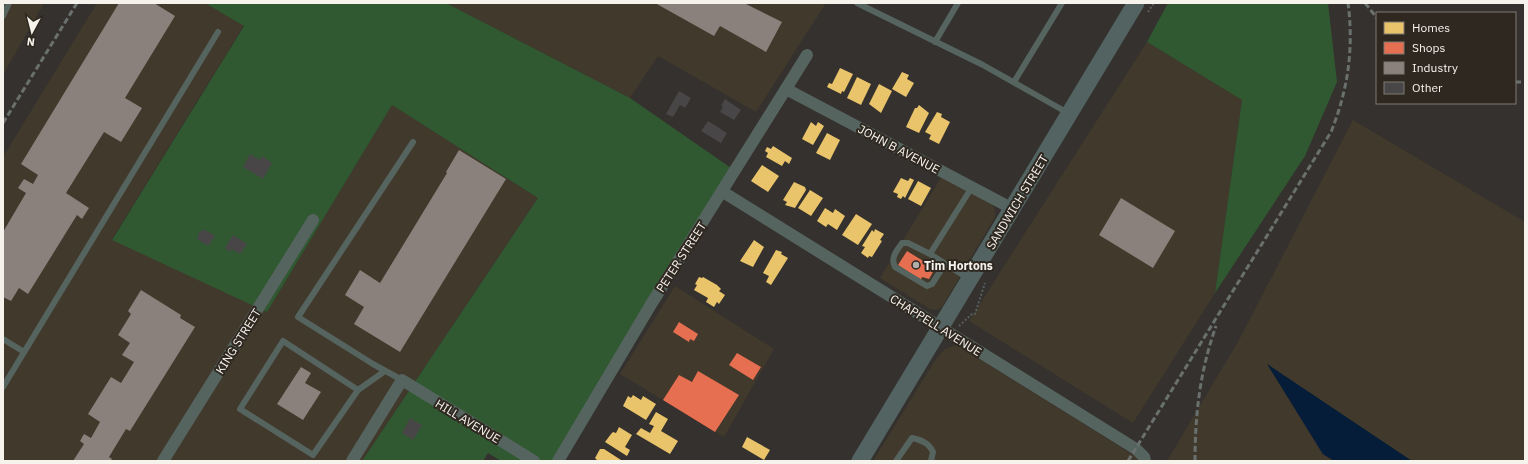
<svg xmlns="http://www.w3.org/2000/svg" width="1528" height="464" viewBox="0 0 1528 464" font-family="'IBM Plex Sans',sans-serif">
  <rect width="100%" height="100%" fill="#34312e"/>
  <path fill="#41392b" d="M3 3H44L3 75Z
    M97 3H205L244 25 112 239 267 312 392 105 538 198 362 461H3V157Z
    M446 3H826L756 112 658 56 630 98Z
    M1147 42 1242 100 1215 293 1133 423 969 321Z
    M1353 120 1525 222V461H1412L1268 365 1322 454 1334 461H1167L1239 340Z
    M942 176 992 204 995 210V217L942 307 937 310 930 309 880 278Z
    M675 286 774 349 724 437 620 374Z
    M957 345 1143 461H873L936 359 945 349Z"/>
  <path fill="#315931" d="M205 3H446L630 98 734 170 554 461H501L488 453 483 461H362L538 198 392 105 267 312 112 240 244 26Z
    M1168 3H1328L1337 82 1305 156 1215 293 1242 100 1147 42Z"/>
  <path fill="#061d39" d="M1267 364 1412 461H1334L1323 454Z"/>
  <path fill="#e9c46a" d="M840 68 853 74 844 92 842 91 841 94 827 87 829 83 832 84Z
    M902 72 909 75 907 79 914 83 906 97 892 89Z
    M857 77 871 84 861 105 847 98Z
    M879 84 892 91 881 113 869 104Z
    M919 105 929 113 919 133 906 127 915 108H917Z
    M937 112 942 114 941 117 950 122 939 144 929 139 931 135 925 132Z
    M811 122 816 126 818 122 824 126 813 145 802 139Z
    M827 133 840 140 830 160 816 153Z
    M773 146 792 158 789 164 785 161 782 166 766 157 768 153 765 151 767 147 771 149Z
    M762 165 779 176 768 192 751 181Z
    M901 178 908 181 910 178 914 180 905 198 903 196 901 199 897 197 898 194 893 192Z
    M918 181 931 188 921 206 908 199Z
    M794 182 805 187 806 190 795 208 785 205 787 202 783 200Z
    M810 190 823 198 811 216 798 208Z
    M825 208 833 213 835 209 845 216 837 230 828 224 826 227 817 221Z
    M856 214 872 224 858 245 842 235Z
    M875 229 884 234 880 240 882 241 872 257 869 256 868 258 861 253 865 247 862 246 872 230 874 232Z
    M754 240 764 247 753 267 740 261Z
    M776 250 782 252 781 254 788 258 771 285 766 282 769 276 763 273Z
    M699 277 702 278 703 277 717 285 721 289 719 291 725 295 719 304 717 302 714 307 706 302 708 298 694 290 697 285 695 284Z
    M633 395 641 400 643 396 656 404 646 420 623 406 628 396 631 398Z
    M656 412 668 419 661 431 678 441 670 454 636 434 641 428 650 433 654 426 649 424Z
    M619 427 632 435 625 447 630 450 627 456 605 442 611 434 613 432 616 433Z
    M747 437 770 450 764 460 742 447Z
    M600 449H604L621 460 620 461 597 460 595 458Z"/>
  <path fill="#e76f51" d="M907 251 933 267 934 270 929 279 922 277 921 280 898 265Z
    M679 322 698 334 694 341 690 339 689 342 673 332Z
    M737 353 761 367 753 380 729 365Z
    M698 371 739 395 715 432 663 400 679 375 692 382Z"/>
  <path fill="#8a817c" d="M119 3H154L175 16 125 98 142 108 121 142 104 132 66 193 89 208 82 219 77 215 28 294 19 288 11 301 3 297V232L26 193 18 188 24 179 33 184 38 175 21 164Z
    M655 3H744L782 22 766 52 720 26 714 36Z
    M459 150 506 179 400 352 354 324 364 307 345 295 360 270 380 283 447 173 446 172Z
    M1121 198 1175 231 1153 268 1099 235Z
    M141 290 181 315 180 318 195 327 130 431 126 429 109 457 112 459 111 461H73L84 444 80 441 84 434 91 438 100 422 88 414 111 377 121 383 134 362 122 355 130 343 118 335 131 314 128 311Z
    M301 367 311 373 305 383 321 392 303 420 277 404Z"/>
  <path fill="#484647" d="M679 91 691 98 685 108 680 105 673 117 666 114Z
    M725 99 741 110 734 120 720 112 723 107 721 106Z
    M708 121 727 133 721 143 701 131Z
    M250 154 260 160 262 156 272 163 263 179 243 167Z
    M204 229 215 236 208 246 197 239 200 230 202 232Z
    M233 235 247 244 240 254 232 249 230 252 225 248Z
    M410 418 422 425 413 440 402 433Z"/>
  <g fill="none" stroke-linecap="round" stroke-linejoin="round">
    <path stroke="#58605e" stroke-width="2" stroke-dasharray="2 2" stroke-linecap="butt" d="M1148 12 1154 3
      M959 326 972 314H975L985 283"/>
    <path stroke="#566460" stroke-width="6" d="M857 3 983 65 1068 113
      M3 16 9 3
      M935 42 958 3
      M1014 82 1062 3
      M930 254 908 243H902C897 251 890 257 895 267L927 286 932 284 945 264
      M969 279 930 254 972 187
      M3 339 24 352
      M402 380 373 364 298 317 413 142
      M3 387 218 32
      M358 390 313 455 240 409 283 341 358 390 385 371
      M896 461 912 438C921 440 929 443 933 452L931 461"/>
    <path stroke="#566460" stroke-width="12" d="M786 89 1013 209
      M723 192 1136 449 1144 457 1145 461
      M163 461 313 220
      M352 461 402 380 534 461
      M558 461 650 306 807 55"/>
    <path stroke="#526361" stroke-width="17" d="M860 461 1136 3"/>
    <path stroke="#69706e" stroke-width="3" stroke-dasharray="6 3" stroke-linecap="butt" d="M1365 3 1377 18
      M1515 82H1525
      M3 123 77 3
      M1128 461 1331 132C1348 90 1354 48 1348 3
      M1195 461C1195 414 1200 371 1216 326"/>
  </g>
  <circle fill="#b2afaa" stroke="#2e2820" stroke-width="1.5" cx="916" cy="265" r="4"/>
  <g text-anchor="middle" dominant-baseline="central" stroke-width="4" stroke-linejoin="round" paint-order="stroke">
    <g font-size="12" fill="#f6f3ed" stroke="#2e2820">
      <text transform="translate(899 149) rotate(28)">JOHN B AVENUE</text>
      <text transform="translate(1017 202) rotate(-59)">SANDWICH STREET</text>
      <text transform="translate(681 257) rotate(-57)">PETER STREET</text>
      <text transform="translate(936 325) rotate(32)">CHAPPELL AVENUE</text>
      <text transform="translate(238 341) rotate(-58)">KING STREET</text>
      <text transform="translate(468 421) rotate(31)">HILL AVENUE</text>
    </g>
    <g font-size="12" font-weight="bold" fill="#f6f3ed" stroke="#2e2820" text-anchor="start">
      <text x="924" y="265">Tim Hortons</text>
    </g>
  </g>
  <rect width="1528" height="464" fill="none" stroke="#f6f3ed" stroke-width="8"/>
  <rect x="1376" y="12" width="140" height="92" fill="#2e2820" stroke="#7e7972"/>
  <rect x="1384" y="22" width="20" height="12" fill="#e9c46a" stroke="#7e7972"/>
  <text x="1412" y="32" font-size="12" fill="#f6f3ed">Homes</text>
  <rect x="1384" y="42" width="20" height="12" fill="#e76f51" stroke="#7e7972"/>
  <text x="1412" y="52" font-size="12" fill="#f6f3ed">Shops</text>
  <rect x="1384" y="62" width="20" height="12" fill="#8a817c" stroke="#7e7972"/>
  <text x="1412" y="72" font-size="12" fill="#f6f3ed">Industry</text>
  <rect x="1384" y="82" width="20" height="12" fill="#484647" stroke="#7e7972"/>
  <text x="1412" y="92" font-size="12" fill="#f6f3ed">Other</text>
  <g transform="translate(32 32) rotate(187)" stroke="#2e2820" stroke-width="3" paint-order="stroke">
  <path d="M0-3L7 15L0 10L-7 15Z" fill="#f6f3ed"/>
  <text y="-6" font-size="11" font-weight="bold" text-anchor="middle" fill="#f6f3ed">N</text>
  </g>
</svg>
